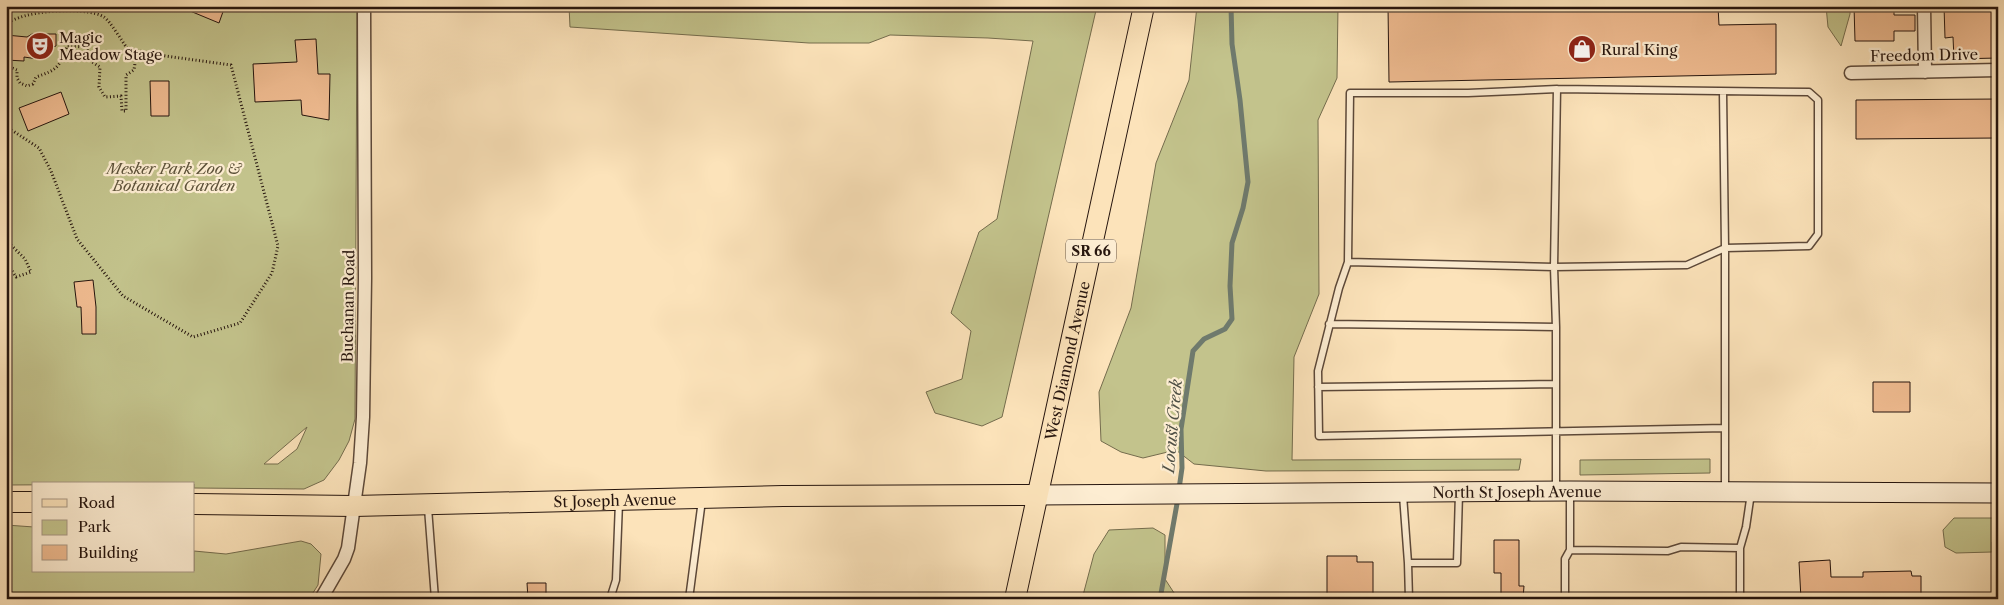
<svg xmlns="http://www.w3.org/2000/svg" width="2004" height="605" viewBox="0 0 2004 605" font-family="'Libre Caslon Text',serif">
  <rect width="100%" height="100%" fill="#fce3ba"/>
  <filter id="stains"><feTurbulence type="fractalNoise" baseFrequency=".004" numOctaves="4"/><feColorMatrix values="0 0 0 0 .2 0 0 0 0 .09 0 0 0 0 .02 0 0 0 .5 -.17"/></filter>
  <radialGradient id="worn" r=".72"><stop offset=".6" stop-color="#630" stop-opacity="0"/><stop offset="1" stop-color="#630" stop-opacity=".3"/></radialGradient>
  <path fill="#c3c38c" stroke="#746c4d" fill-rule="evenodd" d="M6 6H357L355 419 349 441 339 460 324 480 304 489 194 488V484L6 485ZM307 427 297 449 278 464H264Z
    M569 6H1097L1002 417 982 426 935 413 926 392 962 379 971 331 951 313 979 232 997 219 1033 41 988 38 890 35 869 43H809L570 27Z
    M1197 6H1338L1337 78 1318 120 1319 294 1294 357 1292 460 1521 459 1519 470 1266 471 1194 464 1176 450 1143 458 1121 452 1101 441 1099 392 1131 308 1156 163 1189 80Z
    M1826 6H1850V14L1841 46 1828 27Z
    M1710 459V473L1580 475V460Z
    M1954 518H1998V541L1992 542V552L1956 553 1945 547 1943 530Z
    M6 525 34 527V571H194V551L226 554 301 541 311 544 321 554 318 585 309 599H6Z
    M1153 528 1165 535V579L1178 599H1082L1094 554 1109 530Z"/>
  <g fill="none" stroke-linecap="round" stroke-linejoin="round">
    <path stroke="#6f7a6d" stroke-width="5" d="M1179 489 1182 468 1181 429 1193 351 1204 339 1225 329 1232 319 1230 286 1232 243 1243 208 1248 182 1240 100 1232 44 1231 6
      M1160 599 1178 498"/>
  </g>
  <path fill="#eeba8f" stroke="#26150e" d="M178 6H225L219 23Z
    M1388 6H1718L1719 25 1776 24V74L1389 82Z
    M1854 6H1894V15H1915V31H1894V41H1855Z
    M1944 6H1998V58L1954 59 1953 37 1945 38Z
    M32 34H56V46L53 47 49 53 38 59 24 57V61L6 60V35L27 37Z
    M316 39 318 74H330L329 120 302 115 301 100 255 102 253 64 297 62 295 40Z
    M150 81H169V116H151Z
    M61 92 69 114 28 131 19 108Z
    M1998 99V138L1856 139V100Z
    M93 280 96 307V334H82L81 307H77L74 282Z
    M1873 382H1910V412H1873Z
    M1494 540H1519V586H1524L1523 599H1501V573H1494Z
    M1327 556H1357V562H1373V599H1330V596H1327Z
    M1830 560 1831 577H1863V572L1911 571 1912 576H1921V599H1801L1799 562Z
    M527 583H546V599H528Z"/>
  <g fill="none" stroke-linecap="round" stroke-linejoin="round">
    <defs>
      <path id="lane" d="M1723 92 1725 248 1809 246 1818 234V100L1809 92 1557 89 1468 93H1350L1348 262 1554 267 1687 265 1725 248V491
        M1348 262 1339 288 1318 371 1319 436 1725 428
        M1329 324 1556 327
        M1318 387 1556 384
        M1556 490V327L1554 267 1557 89
        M1570 494V550L1668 551 1681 547 1740 548 1746 527 1751 493
        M1403 495 1408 563H1457L1459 493
        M428 508 435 599
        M1740 548V599
        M1408 563 1409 599
        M610 599 616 580 619 502
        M689 599 702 500
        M1565 599V559L1570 550"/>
      <path id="street" d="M1924 6 1925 72
        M1851 73 1998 70
        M321 599 344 559 348 548 360 463 363 417 365 278 364 6"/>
      <g id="secondary">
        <path id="s1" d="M1037 495 1570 491 1998 493"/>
      </g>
      <g id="primary">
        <path d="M6 502H34"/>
        <path id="s2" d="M194 504 354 506 783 496 1037 495"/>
        <path id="s3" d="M1015 599 1144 6"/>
      </g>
    </defs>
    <use href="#lane" stroke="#5c4839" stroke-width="9"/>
    <use href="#street" stroke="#5c4839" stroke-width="15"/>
    <use href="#secondary" stroke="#26150e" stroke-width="21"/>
    <use href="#primary" stroke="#26150e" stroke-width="22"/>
    <path stroke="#26150e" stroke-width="3" stroke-dasharray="1 2.5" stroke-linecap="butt" d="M6 25C20 10 87 6 104 17 111 22 121 40 127 48L151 54 231 65 278 246 272 273 240 323 193 337 123 296 77 239 51 171 39 148 10 129 6 128
      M6 70 12 68 17 70V78L20 83 27 86 33 84 36 77C57 70 60 67 67 46L86 47 92 62 100 67 99 87 105 97 121 96 122 111H126V75L134 70 137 50
      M6 92 8 100 6 101
      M6 240 25 259 31 272 16 277 6 261"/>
    <use href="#lane" stroke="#fdedd2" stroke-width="6"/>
    <use href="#street" stroke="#fdedd2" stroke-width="12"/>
    <use href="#secondary" stroke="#fdedd2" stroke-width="19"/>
    <use href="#primary" stroke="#fce3ba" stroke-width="20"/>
  </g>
  <defs>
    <symbol id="theatre-disc" viewBox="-11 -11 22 22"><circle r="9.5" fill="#8f2418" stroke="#fdedd2"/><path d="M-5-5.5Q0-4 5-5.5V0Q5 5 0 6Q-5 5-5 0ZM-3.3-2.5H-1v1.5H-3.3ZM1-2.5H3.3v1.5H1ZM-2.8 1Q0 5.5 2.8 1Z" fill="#fff"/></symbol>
    <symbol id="shop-disc" viewBox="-11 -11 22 22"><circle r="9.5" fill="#8f2418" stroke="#fdedd2"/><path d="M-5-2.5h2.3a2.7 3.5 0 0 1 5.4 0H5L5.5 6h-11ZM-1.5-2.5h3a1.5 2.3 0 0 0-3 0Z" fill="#fff"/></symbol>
  </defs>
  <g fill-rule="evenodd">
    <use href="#theatre-disc" x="24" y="30" width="32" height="32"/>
    <use href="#shop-disc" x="1566" y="33" width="32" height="32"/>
  </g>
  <g text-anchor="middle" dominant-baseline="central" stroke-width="4.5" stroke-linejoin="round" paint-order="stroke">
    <rect fill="#fdedd2" stroke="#665649" stroke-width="1" x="1066" y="239.5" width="50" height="23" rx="4"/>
    <g font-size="14" font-weight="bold" fill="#26150e">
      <text x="1091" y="251">SR 66</text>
    </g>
    <g font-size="15" fill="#26150e" stroke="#fdedd2" text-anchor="start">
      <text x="59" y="37">Magic<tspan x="59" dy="17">Meadow Stage</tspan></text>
      <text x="1601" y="49">Rural King</text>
    </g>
    <g font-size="15" fill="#26150e" stroke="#fdedd2">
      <text transform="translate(1924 55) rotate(-1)">Freedom Drive</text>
      <text transform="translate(348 306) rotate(-89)">Buchanan Road</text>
      <text stroke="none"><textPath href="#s3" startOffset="244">West Diamond Avenue</textPath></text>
      <text stroke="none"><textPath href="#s1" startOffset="480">North St Joseph Avenue</textPath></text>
      <text stroke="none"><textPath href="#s2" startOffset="421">St Joseph Avenue</textPath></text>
    </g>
    <g font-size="15" font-style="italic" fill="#5d523a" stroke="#fdedd2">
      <text x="174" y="168">Mesker Park Zoo &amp;<tspan x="174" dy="17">Botanical Garden</tspan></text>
    </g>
    <g font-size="16" font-style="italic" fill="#505046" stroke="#fdedd2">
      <text transform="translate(1172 426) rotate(-85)">Locust Creek</text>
    </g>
  </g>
  <rect width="2004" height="605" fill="none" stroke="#fce3ba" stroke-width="25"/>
  <rect x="8" y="8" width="1989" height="590" fill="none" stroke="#26150e" stroke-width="2.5"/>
  <rect x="12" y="12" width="1979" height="580" fill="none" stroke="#26150e"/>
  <rect x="32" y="482" width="162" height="90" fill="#fdedd2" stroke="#a79784"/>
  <rect x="42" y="499" width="25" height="8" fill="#fce3ba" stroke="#a79784"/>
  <text x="78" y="508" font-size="15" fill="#26150e">Road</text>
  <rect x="42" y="520" width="25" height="15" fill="#c3c38c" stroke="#a79784"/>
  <text x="78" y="532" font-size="15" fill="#26150e">Park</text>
  <rect x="42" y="545" width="25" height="15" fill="#eeba8f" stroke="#a79784"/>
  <text x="78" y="558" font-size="15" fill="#26150e">Building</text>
  <rect width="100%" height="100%" filter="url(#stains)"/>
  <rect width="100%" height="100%" fill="url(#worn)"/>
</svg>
